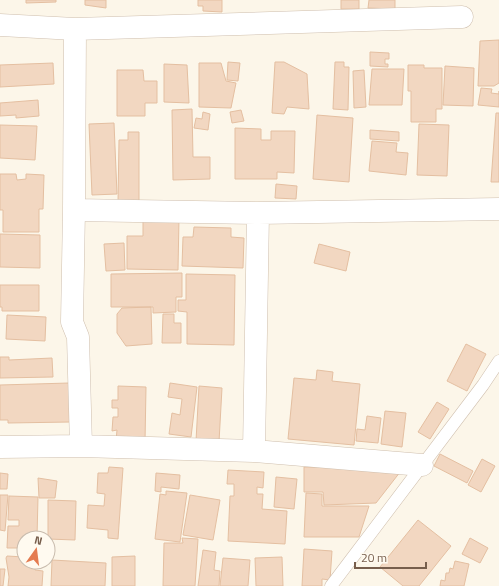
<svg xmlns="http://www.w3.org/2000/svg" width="499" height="586" viewBox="0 0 499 586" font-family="'Titillium Web',sans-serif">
  <rect width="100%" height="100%" fill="#fcf6e9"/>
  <path fill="#f2d7c1" stroke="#e4bfa1" d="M26 0H56V2L26 3Z
    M85 0H106V8L85 5Z
    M198 0H222V12L203 11V6H198Z
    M341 0H359V9H341Z
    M369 0H395V9L368 8Z
    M499 40V83L494 86H478L480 41Z
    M370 52 389 53V59H385V64H388V67L370 66Z
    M228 62 240 63 238 81 227 80Z
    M275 62H284L307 74 309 109 287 107 284 114 272 113Z
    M335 62H344V67H349L348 110 333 109Z
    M53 63 54 84 0 87V65Z
    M199 63H221L226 81 236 83 231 108 199 107Z
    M164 64 187 65 189 103 164 102Z
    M408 65H424V68H442V109H436V122H411V91H408Z
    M445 66 474 68 473 106 443 105Z
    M372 69H404L402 105H369Z
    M117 70H143L144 81H157V103H145V116H117Z
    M364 70 366 107 354 108 353 71Z
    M481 88 492 89 491 93 499 94V91V107L478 105Z
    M38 100 39 116 16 118V115L0 116V103Z
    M192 109 193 157H210V179L173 180 172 110Z
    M241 110 244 121 232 123 230 112Z
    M203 112 210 114 208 130 194 128 196 118 202 119Z
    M496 113H499V182H491Z
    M317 115 353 118 349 182 313 179Z
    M114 123 117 194 92 195 89 124Z
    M419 124 449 125 447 176 417 175Z
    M0 125 37 126 35 160 0 158Z
    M235 128 261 129V140H271V131H295L294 173 277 172V179H235Z
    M370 130 399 132V141L370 139Z
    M128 132H139V204L118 203 119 140H128Z
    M372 141 397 143 396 152 408 153 406 175 369 171Z
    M0 174H16L17 180 26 179V174L44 175 43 209H39V232H3V210H0Z
    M276 184 297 186 296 199 275 198Z
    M143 218H179L178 270 127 269V236H143Z
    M194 227 231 228V237L244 238 243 268 182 266 183 237H193Z
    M0 234 40 235V268L0 267Z
    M124 243 125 270 106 271 104 244Z
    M319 244 350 252 346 271 314 263Z
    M182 273V297H176V312L153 313V307H111V274Z
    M186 274 235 275 234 345 187 344V312L178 311V300H186Z
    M0 285H39V311H2V307H0Z
    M151 307 152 344 126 346 117 333V314L122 308Z
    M163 314H174V323H181V343H162Z
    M7 315 46 317 45 341 6 339Z
    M466 344 486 354 467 391 447 381Z
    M0 357H9V360L52 358 53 377 0 378Z
    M317 370 333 372 332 381 360 384 354 445 288 439 294 378 316 380Z
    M69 383 70 422 8 423V420H0V385Z
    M170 383 197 387 191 437 169 434 172 413 180 415 182 399 168 397Z
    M118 386 146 387 145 442 116 441 117 430 112 431 113 417H118V408H112V400H118Z
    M199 386 222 388 219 442 196 441Z
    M437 402 449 409 430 439 418 432Z
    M385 411 406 413 402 447 381 444Z
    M367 416 381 418 378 443 356 441 357 429 365 430Z
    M440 454 473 471 467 483 434 466Z
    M482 459 495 466 481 492 468 485Z
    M109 467 123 468 118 539 108 538V530L87 528 88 505 104 506 105 494 97 493 98 473H108Z
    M304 467H404L376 503 324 505 323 492H304Z
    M228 470 264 472 263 488 257 487V494H263L262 509 287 511 285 544 228 541 230 496H234V484H227Z
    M0 473 8 474 7 489H0Z
    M156 473 180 475 179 489 161 487V492L155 491Z
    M276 477 297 479 294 509 274 507Z
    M38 478 57 481 55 498H39Z
    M166 491 187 493 180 542 155 539 160 494 166 495Z
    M306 493 322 494V506H369L359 537H304Z
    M0 495H8L5 531 0 530Z
    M190 495 220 500 213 540 183 535Z
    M9 496 38 497 37 538H24V548H7L8 526H19V520H8Z
    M48 500 76 501 75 540 48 539Z
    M418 520 451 546 419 586H403L380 567Z
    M182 538 198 539 195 586H163L164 543H183Z
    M470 538 488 548 480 563 462 554Z
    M304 549 332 551 330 580 322 579V586H302Z
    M203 550 216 552 214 570 220 571 219 586H198Z
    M7 556 24 557V562H34L35 570 43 571 42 586H8L9 577 6 558Z
    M135 556V586H112V557Z
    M282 557 283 586H256L255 558Z
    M223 558 250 560 248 586H220Z
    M52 560 106 563 105 586H51Z
    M455 561 469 564 464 586H440L441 580 445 581 446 573H449L450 568 453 569Z
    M0 569H5L3 586H0Z"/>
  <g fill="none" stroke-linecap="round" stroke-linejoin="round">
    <defs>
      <path id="lane" d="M331 586 483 385 499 361"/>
      <path id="street" d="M0 25 75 29 462 17
        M75 29 74 210 258 213 499 209
        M74 210 72 322 78 337 81 446 254 451 258 213
        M0 447 81 446
        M254 451 422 465"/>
    </defs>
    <use href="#lane" stroke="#cfbfae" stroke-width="13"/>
    <use href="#street" stroke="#cfbfae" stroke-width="23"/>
    <use href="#lane" stroke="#fff" stroke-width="12"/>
    <use href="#street" stroke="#fff" stroke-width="22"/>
  </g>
  <g transform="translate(36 550) rotate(14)"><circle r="19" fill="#fffaf0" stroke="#c9bcae"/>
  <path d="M0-3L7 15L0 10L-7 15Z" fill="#e47b50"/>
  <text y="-6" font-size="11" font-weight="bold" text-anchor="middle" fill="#775e4c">N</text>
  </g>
  <path d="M355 562v6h71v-6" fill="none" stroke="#775e4c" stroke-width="2"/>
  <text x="361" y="562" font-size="12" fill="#775e4c" stroke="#fffaf0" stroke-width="3" paint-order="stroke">20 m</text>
</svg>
